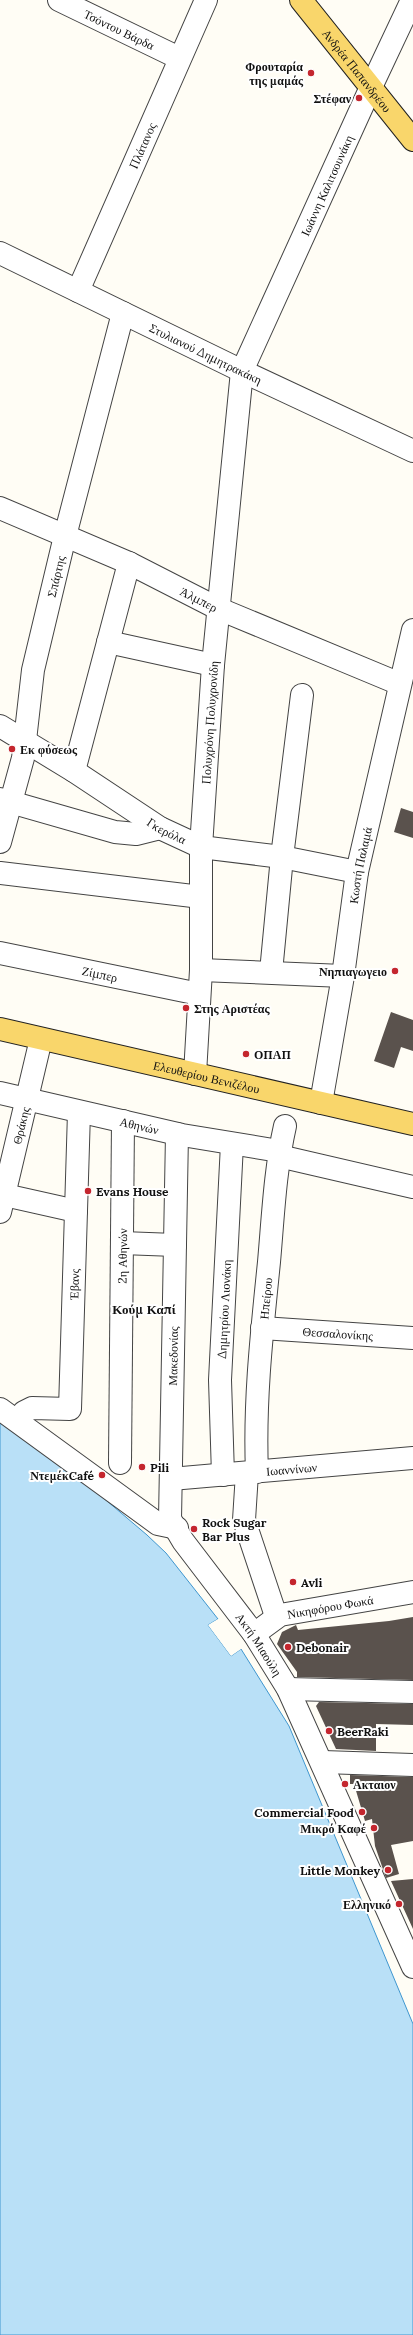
<svg xmlns="http://www.w3.org/2000/svg" width="413" height="2335" viewBox="0 0 413 2335" font-family="Lora,serif">
  <rect width="100%" height="100%" fill="#fffdf5"/>
  <path fill="#b9e0f7" stroke="#3f96cf" d="M0 1418 80 1478 147 1535 166 1553 218 1619 208 1625 231 1656 241 1649 289 1726 413 2024V2335H0Z"/>
  <path fill="#fffdf5" d="M218 1619 219 1620 211 1626 231 1653 240 1647 241 1649 231 1656 208 1625Z"/>
  <path fill="#5a524d" d="M401 808 413 812V838L394 832Z
    M391 1012 413 1020V1051L401 1047 394 1068 374 1061Z
    M413 1617V1680L297 1677V1672L277 1644 282 1632 296 1625 298 1630 389 1621Z
    M319 1702 413 1704V1725L376 1724V1751L336 1749 316 1706Z
    M350 1775 413 1777V1841L391 1845 399 1874 386 1878 375 1846 372 1819 365 1821 354 1784H350Z
    M413 1879V1929L391 1881Z"/>
  <g fill="none" stroke-linecap="round" stroke-linejoin="round">
    <defs>
      <g id="minor">
        <path id="s1" d="M59 0 179 58"/>
        <path id="s2" d="M0 253 242 371 413 451"/>
        <path id="s3" d="M78 291 206 0"/>
        <path id="s4" d="M0 508 129 563 217 608 400 684"/>
        <path d="M108 642 213 665"/>
        <path id="s5" d="M0 726 74 771 160 828 201 847 282 857 357 872"/>
        <path d="M74 771 129 563"/>
        <path d="M0 799 115 832 136 834 160 828"/>
        <path id="s6" d="M0 842 23 758 33 670 65 536 123 313"/>
        <path d="M0 873 201 897"/>
        <path id="s7" d="M0 953 199 994"/>
        <path d="M201 970 343 976"/>
        <path d="M271 972 282 857 302 695"/>
        <path id="s8" d="M195 1074 201 970V847L213 665 242 371 371 87 412 0"/>
        <path id="s9" d="M0 1093 182 1135 279 1151"/>
        <path id="s10" d="M321 1103 343 976 357 872 413 630"/>
        <path id="s11" d="M177 1134 170 1519 183 1541 254 1634 288 1689 413 1967"/>
        <path d="M279 1156 413 1187"/>
        <path d="M0 1194 76 1211"/>
        <path id="s12" d="M0 1212 41 1039"/>
        <path d="M122 1243 175 1245"/>
        <path id="s13" d="M262 1328 413 1338"/>
        <path d="M0 1409 158 1524 177 1528"/>
        <path id="s14" d="M24 1412 32 1408 70 1409 79 1112"/>
        <path id="s15" d="M120 1463 123 1121"/>
        <path id="s16" d="M257 1472C254 1402 262 1331 269 1262 273 1217 275 1170 285 1126"/>
        <path d="M247 1473 244 1520 276 1616"/>
        <path id="s17" d="M223 1475 220 1380 232 1144"/>
        <path id="s18" d="M171 1479 413 1458"/>
        <path id="s19" d="M254 1634 280 1615 413 1592"/>
        <path d="M288 1689 413 1692"/>
        <path d="M323 1762 413 1765"/>
      </g>
      <g id="major">
        <path id="s20" d="M301 0 413 140"/>
        <path id="s21" d="M0 1029 413 1124"/>
      </g>
    </defs>
    <use href="#minor" stroke="#444" stroke-width="24"/>
    <use href="#major" stroke="#222" stroke-width="24"/>
    <use href="#minor" stroke="#fff" stroke-width="22"/>
    <use href="#major" stroke="#f9d66b" stroke-width="22"/>
  </g>
  <g fill="#c4262e" stroke="#fff" stroke-width="1.5">
    <circle cx="311" cy="73" r="4"/>
    <circle cx="359" cy="98" r="4"/>
    <circle cx="12" cy="749" r="4"/>
    <circle cx="395" cy="971" r="4"/>
    <circle cx="186" cy="1008" r="4"/>
    <circle cx="246" cy="1054" r="4"/>
    <circle cx="88" cy="1191" r="4"/>
    <circle cx="142" cy="1467" r="4"/>
    <circle cx="102" cy="1475" r="4"/>
    <circle cx="194" cy="1529" r="4"/>
    <circle cx="293" cy="1582" r="4"/>
    <circle cx="288" cy="1647" r="4"/>
    <circle cx="329" cy="1731" r="4"/>
    <circle cx="345" cy="1784" r="4"/>
    <circle cx="362" cy="1812" r="4"/>
    <circle cx="374" cy="1828" r="4"/>
    <circle cx="388" cy="1870" r="4"/>
    <circle cx="399" cy="1904" r="4"/>
  </g>
  <g text-anchor="middle" dominant-baseline="central" stroke-width="4" stroke-linejoin="round" paint-order="stroke">
    <g font-size="12" fill="#111" stroke="#fff">
      <text stroke="none"><textPath href="#s1" startOffset="67">Τσόντου Βάρδα</textPath></text>
      <text stroke="none"><textPath href="#s20" startOffset="90">Ανδρέα Παπανδρέου</textPath></text>
      <text stroke="none"><textPath href="#s3" startOffset="159">Πλάτανος</textPath></text>
      <text stroke="none"><textPath href="#s8" startOffset="909">Ιωάννη Καλιτσουνάκη</textPath></text>
      <text stroke="none"><textPath href="#s2" startOffset="229">Στυλιανού Δημητρακάκη</textPath></text>
      <text stroke="none"><textPath href="#s6" startOffset="272">Σπάρτης</textPath></text>
      <text stroke="none"><textPath href="#s4" startOffset="219">Άλμπερ</textPath></text>
      <text stroke="none"><textPath href="#s8" startOffset="352">Πολυχρόνη Πολυχρονίδη</textPath></text>
      <text stroke="none"><textPath href="#s5" startOffset="197">Γκερόλα</textPath></text>
      <text stroke="none"><textPath href="#s10" startOffset="241">Κωστή Παλαμά</textPath></text>
      <text stroke="none"><textPath href="#s7" startOffset="102">Ζίμπερ</textPath></text>
      <text stroke="none"><textPath href="#s21" startOffset="212">Ελευθερίου Βενιζέλου</textPath></text>
      <text stroke="none"><textPath href="#s12" startOffset="89">Θράκης</textPath></text>
      <text stroke="none"><textPath href="#s9" startOffset="143">Αθηνών</textPath></text>
      <text stroke="none"><textPath href="#s15" startOffset="207">2η Αθηνών</textPath></text>
      <text stroke="none"><textPath href="#s14" startOffset="172">Έβανς</textPath></text>
      <text stroke="none"><textPath href="#s16" startOffset="174">Ηπείρου</textPath></text>
      <text stroke="none"><textPath href="#s17" startOffset="166">Δημητρίου Λιονάκη</textPath></text>
      <text stroke="none"><textPath href="#s13" startOffset="76">Θεσσαλονίκης</textPath></text>
      <text transform="translate(173 1356) rotate(-89)">Μακεδονίας</text>
      <text stroke="none"><textPath href="#s18" startOffset="121">Ιωαννίνων</textPath></text>
      <text stroke="none"><textPath href="#s19" startOffset="83">Νικηφόρου Φωκά</textPath></text>
      <text stroke="none"><textPath href="#s11" startOffset="539">Ακτή Μιαούλη</textPath></text>
    </g>
    <g font-size="12" font-weight="bold" fill="#111" stroke="#fff" text-anchor="start">
      <text x="303" y="66" text-anchor="end">Φρουταρία<tspan x="303" dy="14">της μαμάς</tspan></text>
      <text x="351" y="98" text-anchor="end">Στέφαν</text>
      <text x="20" y="749">Εκ φύσεως</text>
      <text x="387" y="971" text-anchor="end">Νηπιαγωγειο</text>
      <text x="194" y="1008">Στης Αριστέας</text>
      <text x="254" y="1054">ΟΠΑΠ</text>
      <text x="96" y="1191">Evans House</text>
      <text x="150" y="1467">Pili</text>
      <text x="94" y="1475" text-anchor="end">ΝτεμέκCafé</text>
      <text x="202" y="1522">Rock Sugar<tspan x="202" dy="14">Bar Plus</tspan></text>
      <text x="301" y="1582">Avli</text>
      <text x="296" y="1647">Debonair</text>
      <text x="337" y="1731">BeerRaki</text>
      <text x="353" y="1784">Ακταιον</text>
      <text x="354" y="1812" text-anchor="end">Commercial Food</text>
      <text x="366" y="1828" text-anchor="end">Μικρό Καφέ</text>
      <text x="380" y="1870" text-anchor="end">Little Monkey</text>
      <text x="391" y="1904" text-anchor="end">Ελληνικό</text>
    </g>
    <g font-size="13" font-weight="bold" fill="#111" stroke="#fff">
      <text x="144" y="1309">Κούμ Καπί</text>
    </g>
  </g>
</svg>
